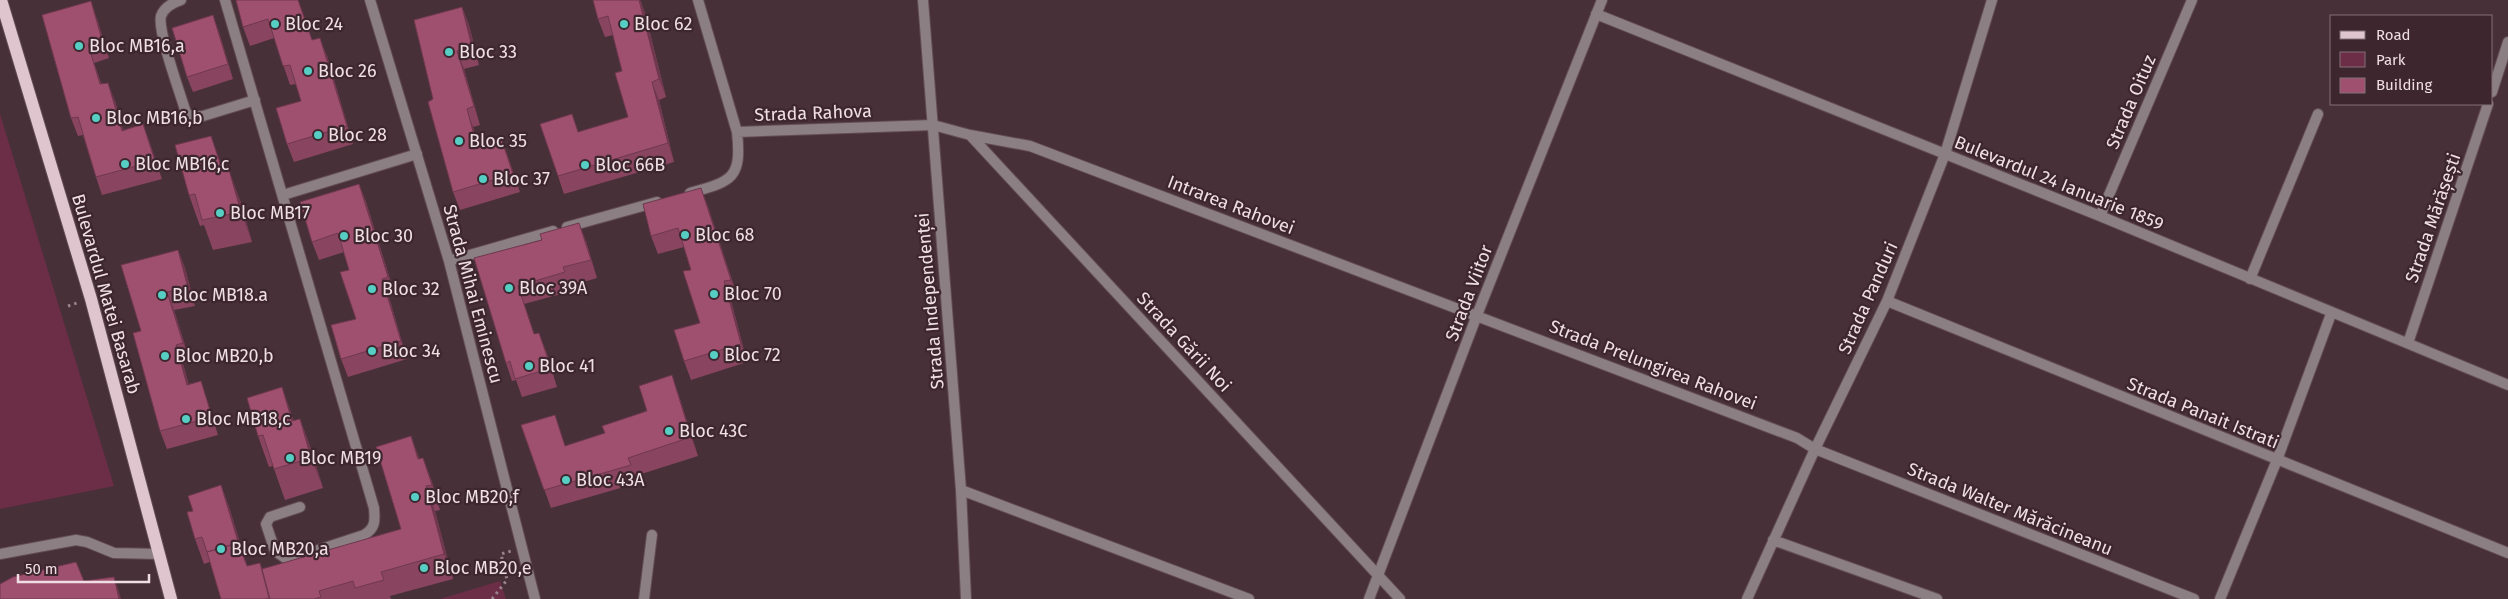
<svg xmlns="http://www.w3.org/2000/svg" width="2508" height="599" viewBox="0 0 2508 599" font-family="'Fira Sans',sans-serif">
  <rect width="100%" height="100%" fill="#483038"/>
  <path fill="#6c2d47" d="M0 114 114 486 0 509Z
    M500 581 506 599H440Z"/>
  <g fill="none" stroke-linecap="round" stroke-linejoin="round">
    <defs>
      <path id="service" d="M181 0C172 3 164 7 161 16 157 31 181 95 186 113L194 117 203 116 255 100
        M225 0 374 508C375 520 376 528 364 535L288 560 275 551 266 524 270 517 300 507
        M283 195 417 154
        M0 554 76 540 87 542 114 553 159 554
        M644 599 652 535"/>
      <path id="minor" d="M370 0 449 261 535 599
        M698 0 737 132
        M923 0 961 490 966 599
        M1596 14 2100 216 2508 385
        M2492 92 2508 42
        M970 135 1030 146 1797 438 1815 449 2194 599
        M690 193C732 181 742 179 737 132L933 125 970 135 1400 599
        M2100 216 2192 0
        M567 227 657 202
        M449 261 553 231
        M2250 279 2318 114
        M1887 301 2508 553
        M2408 343 2488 104
        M961 490 1249 599
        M1773 540 1937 599
        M1747 599 1815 449 1887 301 1945 154 1992 0
        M2220 599 2277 460 2331 314"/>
      <path id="tertiary" d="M1369 599 1477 315 1602 0"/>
      <path id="primary" d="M1 0 91 299 171 599"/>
    </defs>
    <use href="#service" stroke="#634c54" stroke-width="12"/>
    <use href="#minor" stroke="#634c54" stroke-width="12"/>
    <use href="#tertiary" stroke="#634c54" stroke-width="12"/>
    <use href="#primary" stroke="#634c54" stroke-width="14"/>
    <path stroke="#98848a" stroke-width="3" stroke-dasharray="2.5 4" stroke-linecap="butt" d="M105 295 116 292
      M68 306 77 303
      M492 599 507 580 501 554 511 551"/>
    <use href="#service" stroke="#8b7f83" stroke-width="10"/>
    <use href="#minor" stroke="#8b7f83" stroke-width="10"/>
    <use href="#tertiary" stroke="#8b7f83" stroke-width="10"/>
    <use href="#primary" stroke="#dfc5cd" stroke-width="12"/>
  </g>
  <path fill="#89455f" d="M236 0 312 40 327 56 353 144 294 162 287 144 301 101 296 84 290 85 274 38 250 46 243 27Z
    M593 0H640L645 13 666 97 659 100 674 162 564 194 558 176 572 114 578 132 628 117 622 71 613 35 605 37 598 19Z
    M462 7 469 25 479 65 464 69 480 125 473 127 478 146 501 138 520 192 460 210 453 192 433 99Z
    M42 15 97 19 109 58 94 63 101 83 115 101 123 130 143 124 162 179 102 195 96 177 83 135 78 136 71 118Z
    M218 29 233 79 193 92 187 77Z
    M224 172 240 200 252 242 213 250 204 225 200 226 189 195Z
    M359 184 366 202 395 295 389 297 407 359 348 377 341 359 356 319 349 270 344 252 319 260 312 242Z
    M701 188 738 298 731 300 747 362 691 380 684 361 700 323 691 270 684 247 658 254 651 236Z
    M586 241 597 278 570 286 572 291 524 304 534 334 546 351 557 387 522 397 516 380 512 381 506 363 474 258Z
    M178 250 185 268 195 306 174 310 190 361 183 364 189 385 201 381 218 435 167 449 160 431 141 331Z
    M678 393 698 456 635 476 638 483 551 508 521 425 566 446 605 433Z
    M300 419 311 449 323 488 285 500 273 466 269 467 258 436 294 421Z
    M411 436 419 459 423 458 432 482 440 510 435 511 453 579 390 596 391 599H221L210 562 204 564 195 539 193 511 221 485 230 510 247 566 260 563 262 569 401 529Z"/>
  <path fill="#6f384e" d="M639 0 645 13 666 97 659 79Z
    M91 1 97 19 109 58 102 40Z
    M462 7 469 25 479 65 472 47Z
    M213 15 218 29 233 79 228 64Z
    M320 38 327 56 353 144 347 126Z
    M88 44 94 63 107 102 100 84Z
    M457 51 464 69 480 125 474 106Z
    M652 82 659 100 674 162 668 143Z
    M108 83 115 101 129 149 122 131Z
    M467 109 473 127 484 164 477 146Z
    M143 124 150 143 162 179 155 161Z
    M211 136 222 167 234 203 223 172Z
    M501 138 508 156 520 192 513 174Z
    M229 170 240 200 252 242 241 212Z
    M359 184 366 202 395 295 388 277Z
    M701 188 708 206 738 298 731 280Z
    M579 223 586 241 597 278 591 260Z
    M178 250 185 268 195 306 188 288Z
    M382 279 389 297 407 359 401 341Z
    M724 281 731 300 747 362 741 344Z
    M167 292 174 310 190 361 183 343Z
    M539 333 546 351 557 387 551 368Z
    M176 345 183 364 194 403 187 385Z
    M672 375 678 393 698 456 691 437Z
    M282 387 293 418 303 452 292 421Z
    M300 419 311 449 323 488 311 458Z
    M411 436 420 460 418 459Z
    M423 458 432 482 440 510 432 485Z
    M221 485 230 510 249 573 240 549Z
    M426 486 435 511 453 579 444 554Z
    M114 577 120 595 121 599H119Z"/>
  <path fill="#9f506f" stroke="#6f384e" d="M236 0H298L312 40 320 38 347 126 287 144 276 108 301 101 290 65 283 66 268 19 243 27Z
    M593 0H639L659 79 652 82 668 143 558 176 540 124 572 114 578 132 628 117 615 73 622 71 608 16 598 19Z
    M91 1 102 40 88 44 100 84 108 83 122 131 143 124 155 161 96 177 78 117 71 118 42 15Z
    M462 7 472 47 457 51 474 106 467 109 477 146 501 138 513 174 453 192 428 102 433 99 414 20Z
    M213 15 228 64 187 77 172 28Z
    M211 136 223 172 229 170 241 212 202 220 195 194 189 195 175 145Z
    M359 184 388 277 382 279 401 341 341 359 331 325 356 319 340 272 349 270 338 233 312 242 300 202Z
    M701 188 731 280 724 281 741 344 684 361 674 330 700 323 683 271 691 270 678 228 651 236 643 204Z
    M579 223 591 260 563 267 565 272 518 286 534 334 539 333 551 368 515 379 510 361 506 363 474 258 542 240 540 234Z
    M178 250 188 288 167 292 183 343 176 345 187 385 201 381 212 417 160 431 133 333 141 331 121 265Z
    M672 375 691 437 628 458 631 465 544 490 521 425 555 415 565 446 605 433 602 426 647 411 639 386Z
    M282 387 292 421 300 419 311 458 274 469 263 435 258 436 247 398Z
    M411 436 418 459 423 458 432 485 426 486 444 554 381 572 384 580 355 588 353 581 319 591 321 597 314 599H270L262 569 401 529 376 447Z
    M221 485 240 548 238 543 207 552 202 537 195 539 187 512 193 511 188 496Z
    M238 543 247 566 260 563 269 598 265 599H221L207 552Z
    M76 562 84 581 114 577 119 599H0V584L13 577Z"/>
  <g fill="#56cec4" stroke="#3d262e" stroke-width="2">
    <circle cx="275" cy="24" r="5"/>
    <circle cx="624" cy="24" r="5"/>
    <circle cx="79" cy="46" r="5"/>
    <circle cx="449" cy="52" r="5"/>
    <circle cx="308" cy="71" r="5"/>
    <circle cx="96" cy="118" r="5"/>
    <circle cx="318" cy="135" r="5"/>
    <circle cx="459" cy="141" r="5"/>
    <circle cx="125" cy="164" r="5"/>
    <circle cx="585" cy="165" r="5"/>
    <circle cx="483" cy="179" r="5"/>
    <circle cx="220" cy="213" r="5"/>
    <circle cx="685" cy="235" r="5"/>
    <circle cx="344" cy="236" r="5"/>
    <circle cx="509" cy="288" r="5"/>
    <circle cx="372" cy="289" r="5"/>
    <circle cx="714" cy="294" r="5"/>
    <circle cx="162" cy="295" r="5"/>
    <circle cx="372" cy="351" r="5"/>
    <circle cx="714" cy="355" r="5"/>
    <circle cx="165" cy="356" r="5"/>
    <circle cx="529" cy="366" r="5"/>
    <circle cx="186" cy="419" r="5"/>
    <circle cx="669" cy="431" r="5"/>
    <circle cx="290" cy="458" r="5"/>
    <circle cx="566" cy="480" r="5"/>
    <circle cx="415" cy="497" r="5"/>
    <circle cx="221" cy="549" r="5"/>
    <circle cx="424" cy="568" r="5"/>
  </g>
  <g text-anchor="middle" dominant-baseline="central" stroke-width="4.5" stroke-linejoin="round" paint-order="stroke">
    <g font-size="18" fill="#efdfe4" stroke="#3d262e" text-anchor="start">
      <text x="285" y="24">Bloc 24</text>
      <text x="634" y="24">Bloc 62</text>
      <text x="89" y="46">Bloc MB16,a</text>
      <text x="459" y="52">Bloc 33</text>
      <text x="318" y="71">Bloc 26</text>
      <text x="106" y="118">Bloc MB16,b</text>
      <text x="328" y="135">Bloc 28</text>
      <text x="469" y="141">Bloc 35</text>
      <text x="135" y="164">Bloc MB16,c</text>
      <text x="595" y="165">Bloc 66B</text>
      <text x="493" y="179">Bloc 37</text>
      <text x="230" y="213">Bloc MB17</text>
      <text x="695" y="235">Bloc 68</text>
      <text x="354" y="236">Bloc 30</text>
      <text x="519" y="288">Bloc 39A</text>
      <text x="382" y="289">Bloc 32</text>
      <text x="724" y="294">Bloc 70</text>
      <text x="172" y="295">Bloc MB18.a</text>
      <text x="382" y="351">Bloc 34</text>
      <text x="724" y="355">Bloc 72</text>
      <text x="175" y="356">Bloc MB20,b</text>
      <text x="539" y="366">Bloc 41</text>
      <text x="196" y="419">Bloc MB18,c</text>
      <text x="679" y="431">Bloc 43C</text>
      <text x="300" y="458">Bloc MB19</text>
      <text x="576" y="480">Bloc 43A</text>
      <text x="425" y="497">Bloc MB20,f</text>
      <text x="231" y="549">Bloc MB20,a</text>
      <text x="434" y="568">Bloc MB20,e</text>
    </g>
    <g font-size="18" fill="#efdfe4" stroke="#3d262e">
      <text transform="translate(2131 102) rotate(-67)">Strada Oituz</text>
      <text transform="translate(813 113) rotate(-2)">Strada Rahova</text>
      <text transform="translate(2059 183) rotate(22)">Bulevardul 24 Ianuarie 1859</text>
      <text transform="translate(1231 205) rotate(21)">Intrarea Rahovei</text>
      <text transform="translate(2433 218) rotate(-71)">Strada Mărășești</text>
      <text transform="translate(1469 293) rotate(-69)">Strada Viitor</text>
      <text transform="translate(106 294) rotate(74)">Bulevardul Matei Basarab</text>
      <text transform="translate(473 294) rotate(75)">Strada Mihai Eminescu</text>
      <text transform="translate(1868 298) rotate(-66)">Strada Panduri</text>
      <text transform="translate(930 301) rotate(-95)">Strada Independenței</text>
      <text transform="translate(1184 342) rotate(47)">Strada Gării Noi</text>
      <text transform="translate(1653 365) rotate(21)">Strada Prelungirea Rahovei</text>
      <text transform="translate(2203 413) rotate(22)">Strada Panait Istrati</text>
      <text transform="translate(2010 509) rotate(22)">Strada Walter Mărăcineanu</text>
    </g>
  </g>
  <rect x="2330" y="15" width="162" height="90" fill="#3d262e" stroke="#847077"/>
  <rect x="2340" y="31" width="25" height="8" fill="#dfc5cd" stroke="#847077"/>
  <text x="2376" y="40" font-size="15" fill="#efdfe4">Road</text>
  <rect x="2340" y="52" width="25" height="15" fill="#6c2d47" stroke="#847077"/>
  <text x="2376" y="65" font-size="15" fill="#efdfe4">Park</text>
  <rect x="2340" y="78" width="25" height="15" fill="#9f506f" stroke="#847077"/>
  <text x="2376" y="90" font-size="15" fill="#efdfe4">Building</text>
  <path d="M18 574v8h131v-8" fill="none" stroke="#efdfe4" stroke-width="2.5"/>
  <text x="25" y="574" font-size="15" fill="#efdfe4" stroke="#3d262e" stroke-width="4" paint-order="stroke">50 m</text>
</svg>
